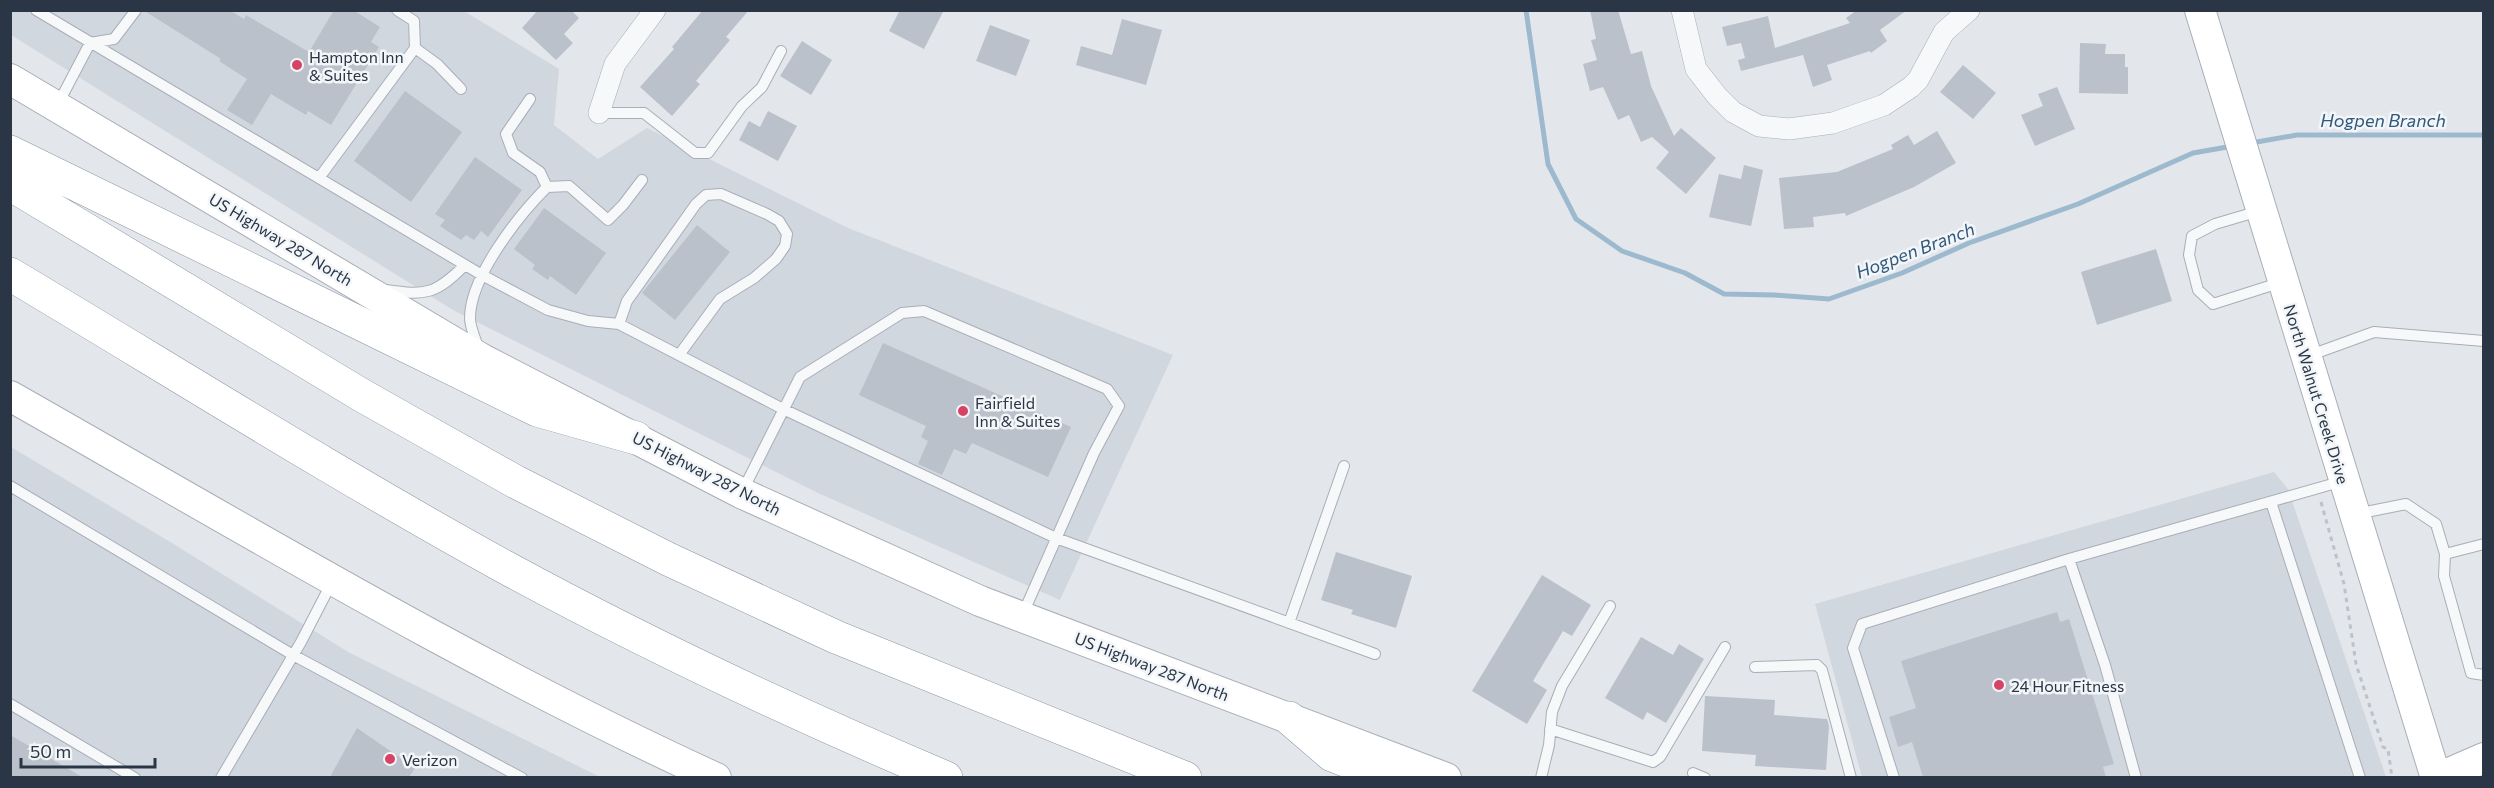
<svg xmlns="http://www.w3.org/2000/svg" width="2494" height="788" viewBox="0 0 2494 788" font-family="Commissioner,sans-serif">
  <rect width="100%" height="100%" fill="#e3e7ec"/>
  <path fill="#d1d7de" d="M10 11H464L559 69 554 125 598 159 647 128 848 228 1173 355 1060 600 818 493 453 310 11 35Z
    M11 447 167 540 350 653 600 777 11 778Z
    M2274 472 2288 489 2386 777H1862L1815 604Z"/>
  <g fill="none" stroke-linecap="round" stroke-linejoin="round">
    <path stroke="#9db9ce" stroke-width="5" d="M1526 10 1548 164 1576 219 1622 251 1685 273 1724 294 1774 295 1829 299 1902 273 1969 243 2078 204 2193 153 2233 146
      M2251 143 2297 135H2484"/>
  </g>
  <path fill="#bac1ca" d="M143 10H229L244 19 246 15 309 52 334 10H353L380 27 371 42 379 47 331 125 308 111 306 115 271 94 252 125 227 110 247 79 219 61 221 59Z
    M538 10H571L579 18 564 34 573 43 556 60 522 28Z
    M703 10H749L726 37 730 40 696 81 700 84 672 116 640 87 674 49 672 47Z
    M900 10H944L924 49 889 31Z
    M1590 10H1618L1631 54 1642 51 1651 86 1674 136 1681 128 1716 158 1686 194 1656 168 1669 152 1652 137 1641 142 1629 115 1618 120 1603 87 1590 91 1583 64 1597 60 1591 40 1596 39Z
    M1857 10H1907L1880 30 1887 41 1871 53 1870 51 1827 65 1832 80 1813 87 1803 55 1741 71 1738 60 1745 58 1741 43 1727 46 1722 27 1768 16 1775 48 1850 23 1846 18Z
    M1122 19 1162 30 1146 85 1076 65 1081 46 1112 55Z
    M990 25 1030 40 1016 76 976 61Z
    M802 41 832 60 811 95 780 76Z
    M2080 43 2106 44 2105 54H2125V67H2128V94L2079 93Z
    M1963 65 1996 93 1973 119 1940 92Z
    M2057 87 2075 129 2035 146 2021 115 2043 106 2038 94Z
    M405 91 462 132 411 202 354 161Z
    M768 111 797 126 778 161 739 140 749 121 760 127Z
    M1937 131 1956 163 1914 187 1846 216 1845 213 1813 217 1814 227 1784 229 1779 178 1837 172 1893 149 1891 145 1908 135 1914 145Z
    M475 157 522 190 488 237 481 231 474 240 466 235 461 240 440 226 445 220 435 214Z
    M1744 165 1763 170 1751 226 1709 217 1719 174 1741 179Z
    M544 208 606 253 576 295 550 276 548 280 532 269 535 265 514 249Z
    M697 225 730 252 675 320 642 293Z
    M2156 249 2172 301 2097 325 2081 272Z
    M883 343 1071 427 1048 477 972 443 966 454 954 449 942 475 918 464 928 441 921 437 926 426 859 395Z
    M1336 552 1412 576 1396 628 1351 614 1353 610 1321 600Z
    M1542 575 1591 605 1572 636 1563 631 1533 681 1547 690 1527 724 1472 691Z
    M2057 612 2060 622 2069 619 2114 764 2103 767 2106 777H1923L1912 742 1898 747 1889 717 1916 708 1901 661Z
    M1641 637 1673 655 1679 644 1704 659 1666 723 1647 712 1643 720 1605 698Z
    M1705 696 1775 700 1774 715 1827 719 1829 726 1826 770 1755 766 1756 755 1702 751Z
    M357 728 415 768 409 777H330Z
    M10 735 50 758 82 777H10Z"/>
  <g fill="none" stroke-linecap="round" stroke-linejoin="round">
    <defs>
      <path id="service" d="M36 10 482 275 548 310 588 321 619 324 783 409 1056 538 1375 654
        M415 48 437 64 461 89
        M57 106 90 43 114 39 136 10
        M599 113H644L695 153H708L742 106 762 87 781 51
        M319 178 415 48 414 21 397 10
        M547 187 569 186 608 220 623 205 642 180
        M2259 211 2215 224 2192 236 2189 255 2198 290 2213 304 2282 282
        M386 290C426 296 436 294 465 265
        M619 324 627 301 696 204 706 195 721 194 767 214 779 221 787 234 785 246 776 259 754 278 720 299 679 355
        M479 350C476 340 470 328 470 318 470 277 518 216 547 187L540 172 513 153 506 134 530 99
        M2308 356 2374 332 2484 341
        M10 486 293 655 522 778
        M742 492 800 377 902 313 924 311 1107 389 1119 406 1094 453 1022 616
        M2271 502 2360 778
        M2356 514 2406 504 2436 524 2445 554 2444 576 2471 673 2484 675
        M2445 554 2484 544
        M1289 623 1344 466
        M1755 667 1817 665 1822 670 1851 778
        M10 704 135 778
        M1550 729 1653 762 1660 757 1725 647
        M1693 773 1705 778
        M221 778 301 642 332 582
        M1541 778 1549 745 1552 712 1562 686 1610 606
        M1894 778 1853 648 1862 624 2069 559
        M2136 778 2105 665 2069 559 2343 481"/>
      <path id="minor" d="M1682 10 1696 69 1717 96 1733 112 1759 126 1789 129 1833 123 1884 105 1911 87 1918 80 1944 32 1969 10
        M599 113 615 64 655 10"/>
      <path id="secondary" d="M2200 10 2436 778
        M10 79 482 359 741 493 980 601 1446 778
        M10 396C243 528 473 667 716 778
        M2438 778 2484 758"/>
      <path id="motorway" d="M10 152 537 410 636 438
        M10 184 363 396 516 482 668 559 836 637 1185 778
        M10 274C174 372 336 474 503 566 646 644 795 714 946 778
        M1289 718 1332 755 1391 778"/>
    </defs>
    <use href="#service" stroke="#a8aeb7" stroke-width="12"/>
    <use href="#minor" stroke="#a8aeb7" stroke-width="22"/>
    <use href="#secondary" stroke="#a8aeb7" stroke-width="32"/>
    <use href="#motorway" stroke="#8a96a4" stroke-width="34"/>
    <path stroke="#bdc2c8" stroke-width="3" stroke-dasharray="4.5 4.5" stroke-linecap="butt" d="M2321 502 2344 584 2356 664 2383 747 2388 749 2392 778"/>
    <use href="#service" stroke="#f6f8fa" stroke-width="10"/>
    <use href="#minor" stroke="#f6f8fa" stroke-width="21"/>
    <use href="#secondary" stroke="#fff" stroke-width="30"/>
    <use href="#motorway" stroke="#fff" stroke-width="33"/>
  </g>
  <g fill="#d74365" stroke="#f3f6f9" stroke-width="2">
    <circle cx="297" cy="65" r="6"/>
    <circle cx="963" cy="411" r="6"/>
    <circle cx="1999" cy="685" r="6"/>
    <circle cx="390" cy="759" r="6"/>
  </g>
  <g text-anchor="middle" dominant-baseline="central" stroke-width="5" stroke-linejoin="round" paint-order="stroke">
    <g font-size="16" fill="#2a3646" stroke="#f3f6f9" text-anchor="start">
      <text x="309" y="56">Hampton Inn<tspan x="309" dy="18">&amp; Suites</tspan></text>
      <text x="975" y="402">Fairfield<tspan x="975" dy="18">Inn &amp; Suites</tspan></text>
      <text x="2011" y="685">24 Hour Fitness</text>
      <text x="402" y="759">Verizon</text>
    </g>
    <g font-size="16" fill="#2a3646" stroke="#f3f6f9">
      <text transform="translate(281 239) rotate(31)">US Highway 287 North</text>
      <text transform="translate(2317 394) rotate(73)">North Walnut Creek Drive</text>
      <text transform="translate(707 473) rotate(27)">US Highway 287 North</text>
      <text transform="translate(1152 666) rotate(21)">US Highway 287 North</text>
    </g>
    <g font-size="18" font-style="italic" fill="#31597d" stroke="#f3f6f9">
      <text x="2383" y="120">Hogpen Branch</text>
      <text transform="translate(1915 250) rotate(-21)">Hogpen Branch</text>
    </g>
  </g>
  <rect width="2494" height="788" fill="none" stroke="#2a3646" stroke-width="24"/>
  <path d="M21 758v9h134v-9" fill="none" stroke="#2a3646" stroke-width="3"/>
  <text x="30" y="758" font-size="18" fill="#2a3646" stroke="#f3f6f9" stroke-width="4.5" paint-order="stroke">50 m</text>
</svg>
